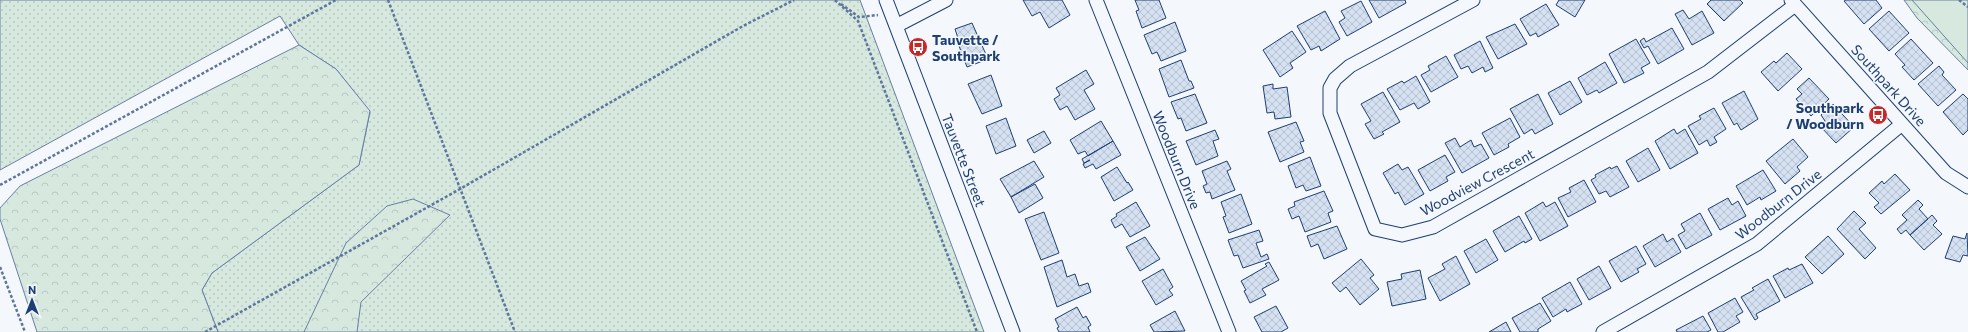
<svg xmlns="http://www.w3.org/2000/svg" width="1968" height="332" viewBox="0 0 1968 332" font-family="Commissioner,sans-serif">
  <defs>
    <pattern id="grass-dots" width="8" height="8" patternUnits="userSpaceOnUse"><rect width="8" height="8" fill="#d7e8df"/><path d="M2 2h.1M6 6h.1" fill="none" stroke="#b8c8c3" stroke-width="1.8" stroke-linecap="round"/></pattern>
    <pattern id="forest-crowns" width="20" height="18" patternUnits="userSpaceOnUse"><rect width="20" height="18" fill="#d7e8df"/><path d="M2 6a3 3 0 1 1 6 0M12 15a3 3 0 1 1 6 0" fill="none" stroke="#b8c8c3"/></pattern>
    <pattern id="building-cross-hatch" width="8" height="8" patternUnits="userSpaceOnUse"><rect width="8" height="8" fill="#d5e0f0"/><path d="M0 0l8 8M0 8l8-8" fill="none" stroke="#b6c1d1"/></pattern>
  </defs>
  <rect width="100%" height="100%" fill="#f4f7fb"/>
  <path fill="url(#grass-dots)" stroke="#687fa3" d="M0 0H860L984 332H218L202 290 212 273 359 165 370 112 336 69 299 45 280 16 0 170Z"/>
  <path fill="url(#forest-crowns)" stroke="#687fa3" d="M1904 0H1968V70L1917 18Z
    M299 45 336 69 370 111 359 165 212 273 202 290 218 332H37L0 219V208L20 186Z
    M413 199 450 215 361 302 357 332H304L346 243 387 206Z"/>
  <path fill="#d7e8df" stroke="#687fa3" d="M1912 0H1968V63Z"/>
  <path fill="url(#building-cross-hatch)" stroke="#1d3f73" d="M1023 0H1062L1070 15 1049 28 1040 12 1032 16Z
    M1135 0H1159L1166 18 1142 28 1136 11 1139 10Z
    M1369 0H1405L1406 3 1379 18Z
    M1559 0H1585L1575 17 1556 5Z
    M1711 0H1740L1743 3 1724 21 1707 4Z
    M1846 0H1876L1882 8 1864 24 1844 1Z
    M1361 1 1372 22 1347 36 1339 22 1345 18 1341 11Z
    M1546 4 1559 25 1538 37 1536 33 1530 36 1520 19Z
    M1683 10 1689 19 1702 11 1714 33 1692 45 1675 14Z
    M1325 11 1340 39 1321 51 1319 46 1311 50 1297 26Z
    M1889 11 1909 33 1889 51 1869 29Z
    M1175 22 1186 51 1161 61 1157 52 1152 54 1144 35Z
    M972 23 988 59 967 67 956 38H958L955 29Z
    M1515 24 1527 44 1498 59 1486 37Z
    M1672 28 1684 49 1658 64 1648 46 1644 48 1640 41 1644 38 1646 42Z
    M1292 31 1306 52 1290 63 1293 68 1280 77 1263 50Z
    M1636 39 1650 63 1641 68 1644 73 1624 83 1609 54Z
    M1911 39 1933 63 1914 80 1902 67 1905 65 1895 54Z
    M1480 41 1493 68 1485 72 1483 67 1472 73 1468 66 1461 69 1454 55Z
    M1787 53 1802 69 1778 91 1761 72 1774 61 1776 63Z
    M1446 56 1458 77 1431 92 1421 75 1430 70 1428 66Z
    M1181 60 1189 81H1191L1194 88 1169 97 1159 69Z
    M1605 62 1617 83 1599 93 1597 90 1587 95 1578 78Z
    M1939 66 1944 72 1942 75 1956 90 1938 106 1918 84Z
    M1086 70 1094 84 1084 90 1095 109 1075 120 1067 106 1060 110 1054 99 1060 95 1056 88Z
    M991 75 1002 106 982 114 968 84Z
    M1416 76 1430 102 1418 109 1414 103 1400 110 1387 89 1402 81 1404 83Z
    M1809 78 1829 99 1811 116 1796 99 1802 94 1797 89Z
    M1570 81 1582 102 1560 115 1548 93Z
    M1273 84V89L1287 87 1291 117 1275 119 1274 112 1267 113 1263 86Z
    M1744 91 1758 119 1741 130 1737 123 1734 125 1722 103Z
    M1383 92 1400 122 1382 132 1384 134 1374 139 1365 124 1371 121 1361 104Z
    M1195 94 1207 123 1186 131 1181 118 1178 119 1171 102Z
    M1538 94 1553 124 1535 134 1532 129 1524 134 1510 109Z
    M1963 94 1968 99V130L1963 135 1943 112Z
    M1833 104 1854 127 1836 143 1820 126 1825 121 1821 115Z
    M1714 108 1726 129 1714 137 1717 142 1710 146 1707 140 1699 145 1688 126 1701 119 1699 116Z
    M1006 118 1016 146 996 154 986 126Z
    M1510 118 1520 137 1508 144 1509 147 1494 155 1482 133Z
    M1101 121 1113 141 1088 156 1085 151 1078 154 1070 140Z
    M1296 122 1304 141 1300 142 1304 152 1280 162 1268 132Z
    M1674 129 1677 134 1685 129 1698 153 1670 169 1655 141Z
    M1215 130 1219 139 1213 141 1218 156 1196 165 1186 141Z
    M1044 131 1051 143 1034 153 1027 140Z
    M1455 138 1460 147 1471 140 1474 147 1481 144 1489 158 1462 173 1445 143Z
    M1793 139 1808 157 1797 167 1800 171 1785 184 1766 161Z
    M1113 141 1121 155 1096 169 1093 164 1085 168 1083 164 1090 160 1084 163 1082 159Z
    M1648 148 1660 170 1638 182 1626 161Z
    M1445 155 1455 172 1446 177 1448 181 1430 191 1418 170Z
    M1310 157 1321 186 1306 191 1303 185 1296 188 1288 166Z
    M1034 161 1044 177 1011 197 1000 179Z
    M1227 161 1231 169 1227 171 1235 190 1212 199 1210 192 1206 193 1203 186 1207 184 1202 171Z
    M1398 164 1402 170 1408 167 1424 194 1405 205 1398 192 1395 194 1383 173Z
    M1617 166 1629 187 1610 197 1606 191 1599 194 1591 180 1596 177 1595 175 1610 167 1611 169Z
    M1117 167 1127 183 1128 182 1133 190 1114 201 1101 177Z
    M1763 170 1776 191 1761 200 1760 197 1747 205 1736 186Z
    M1895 174 1910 190 1881 214 1874 207 1879 203 1869 193 1882 181 1884 184Z
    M1584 180 1596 202 1568 217 1558 198 1571 192 1569 188Z
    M1035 184 1043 198 1019 213 1011 197Z
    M1324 191 1333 211 1328 213 1331 222 1305 232 1299 216 1292 219 1288 209 1295 206 1294 202Z
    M1241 194 1252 224 1229 233 1223 217 1226 216 1221 202Z
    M1728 198 1732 205 1738 201 1746 216 1720 230 1708 209Z
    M1918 200 1923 205 1919 209 1928 219 1910 235 1906 230 1901 234 1897 229 1907 220 1902 215Z
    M1136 202 1150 226 1130 237 1122 224 1115 228 1111 220 1117 216 1116 214Z
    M1543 202 1546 207 1555 202 1568 226 1540 241 1525 213Z
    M1854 211 1866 223 1859 229 1876 248 1865 259 1837 229Z
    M1044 212 1059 253 1041 260 1025 219Z
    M1700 213 1712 235 1686 249 1678 235 1685 231 1681 224Z
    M1932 215 1937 221 1933 225 1942 234 1924 250 1910 235Z
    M1519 216 1532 239 1525 243 1524 241 1505 252 1493 231Z
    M1337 226 1347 249 1324 259 1318 244 1311 247 1307 236Z
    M1259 230 1263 241 1256 243 1261 257 1267 254 1269 259 1243 268 1238 255 1234 256 1228 240Z
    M1967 233 1968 256 1963 255 1960 262 1945 258 1953 236 1965 239Z
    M1663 234 1667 242 1673 238 1681 252 1655 267 1643 246Z
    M1828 236 1844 254 1822 274 1805 257Z
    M1145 237 1160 259 1140 271 1126 247Z
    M1486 239 1498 260 1476 273 1464 251Z
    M1636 246 1646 264 1637 269 1639 272 1621 282 1609 261Z
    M1456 256 1470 284 1440 301 1428 278 1445 269 1442 264Z
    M1361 259 1374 275 1370 278 1379 289 1360 305 1346 287 1340 292 1332 283Z
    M1062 260 1067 277 1075 274 1079 286 1088 283 1091 292 1057 307 1044 267Z
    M1269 262 1279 280 1262 289 1266 295 1250 303 1244 291 1246 290 1241 281 1267 266 1265 264Z
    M1802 264 1813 283 1785 298 1773 276 1788 268 1789 270Z
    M1599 266 1611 288 1589 300 1577 279Z
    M1163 269 1173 287 1169 290 1173 295 1156 305 1142 281Z
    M1420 270 1426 299 1392 306 1387 282 1402 279 1401 274Z
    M1768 279 1780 301 1756 314 1758 318 1755 320 1741 297 1754 290 1752 288Z
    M1570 282 1582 304 1567 312 1566 309 1553 317 1542 298Z
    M1735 298 1743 312 1736 316 1740 322 1723 332H1718L1708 313Z
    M1540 303 1551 321 1538 329V332H1520L1512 318Z
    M1276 306 1288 328 1281 332H1262L1254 317Z
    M1077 307 1083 318 1086 316 1091 325 1088 327 1090 332H1059L1057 328 1059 327 1055 319Z
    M1175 311 1185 331 1154 332 1150 325Z
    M1703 316 1711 330 1707 332H1677L1676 330Z
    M1506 322 1511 332H1489Z"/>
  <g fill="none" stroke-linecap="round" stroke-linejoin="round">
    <defs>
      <path id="street" d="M886 0 1013 332
        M1096 0 1229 332
        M1473 0 1350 66 1335 79 1330 88V113L1375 229 1402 235 1433 227 1708 72 1795 5
        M1791 0 1946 173 1968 187
        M896 26 946 0
        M1603 332 1757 244 1902 124"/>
    </defs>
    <use href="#street" stroke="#1d3f73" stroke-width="15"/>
    <path stroke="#5e769c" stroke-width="2.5" stroke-dasharray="3 2" stroke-linecap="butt" d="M388 0 515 332
      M835 0 858 21 977 332
      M1959 0 1968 7
      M841 4 859 17 878 15
      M0 185 336 0
      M0 267 25 332
      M205 332 460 189 743 26 794 0"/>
    <use href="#street" stroke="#f4f7fb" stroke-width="13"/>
  </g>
  <defs>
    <symbol id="bus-disc" viewBox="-11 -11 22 22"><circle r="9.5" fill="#c62828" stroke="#f4f7fb"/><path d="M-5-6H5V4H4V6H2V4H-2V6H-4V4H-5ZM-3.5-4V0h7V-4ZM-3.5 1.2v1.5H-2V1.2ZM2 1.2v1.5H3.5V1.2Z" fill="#fff"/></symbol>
  </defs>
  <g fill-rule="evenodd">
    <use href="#bus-disc" x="907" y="36" width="22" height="22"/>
    <use href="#bus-disc" x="1867" y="104" width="22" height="22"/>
  </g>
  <g text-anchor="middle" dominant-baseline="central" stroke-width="3" stroke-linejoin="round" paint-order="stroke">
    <g font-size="14" font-weight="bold" fill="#1d3f73" stroke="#f4f7fb" text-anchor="start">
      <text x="932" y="39">Tauvette /<tspan x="932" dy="16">Southpark</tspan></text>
      <text x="1864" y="107" text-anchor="end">Southpark<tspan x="1864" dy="16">/ Woodburn</tspan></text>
    </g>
    <g font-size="14" fill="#1d3f73" stroke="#f4f7fb">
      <text transform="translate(1889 85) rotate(48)">Southpark Drive</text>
      <text transform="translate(964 160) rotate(69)">Tauvette Street</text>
      <text transform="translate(1177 160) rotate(68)">Woodburn Drive</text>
      <text transform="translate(1477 182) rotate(-28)">Woodview Crescent</text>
      <text transform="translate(1778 204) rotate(-38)">Woodburn Drive</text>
    </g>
  </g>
  <g transform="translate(32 300)" stroke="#f4f7fb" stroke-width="3" paint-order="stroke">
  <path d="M0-3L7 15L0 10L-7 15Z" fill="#1d3f73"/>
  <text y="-6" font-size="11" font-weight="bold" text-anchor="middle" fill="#1d3f73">N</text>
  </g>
</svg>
